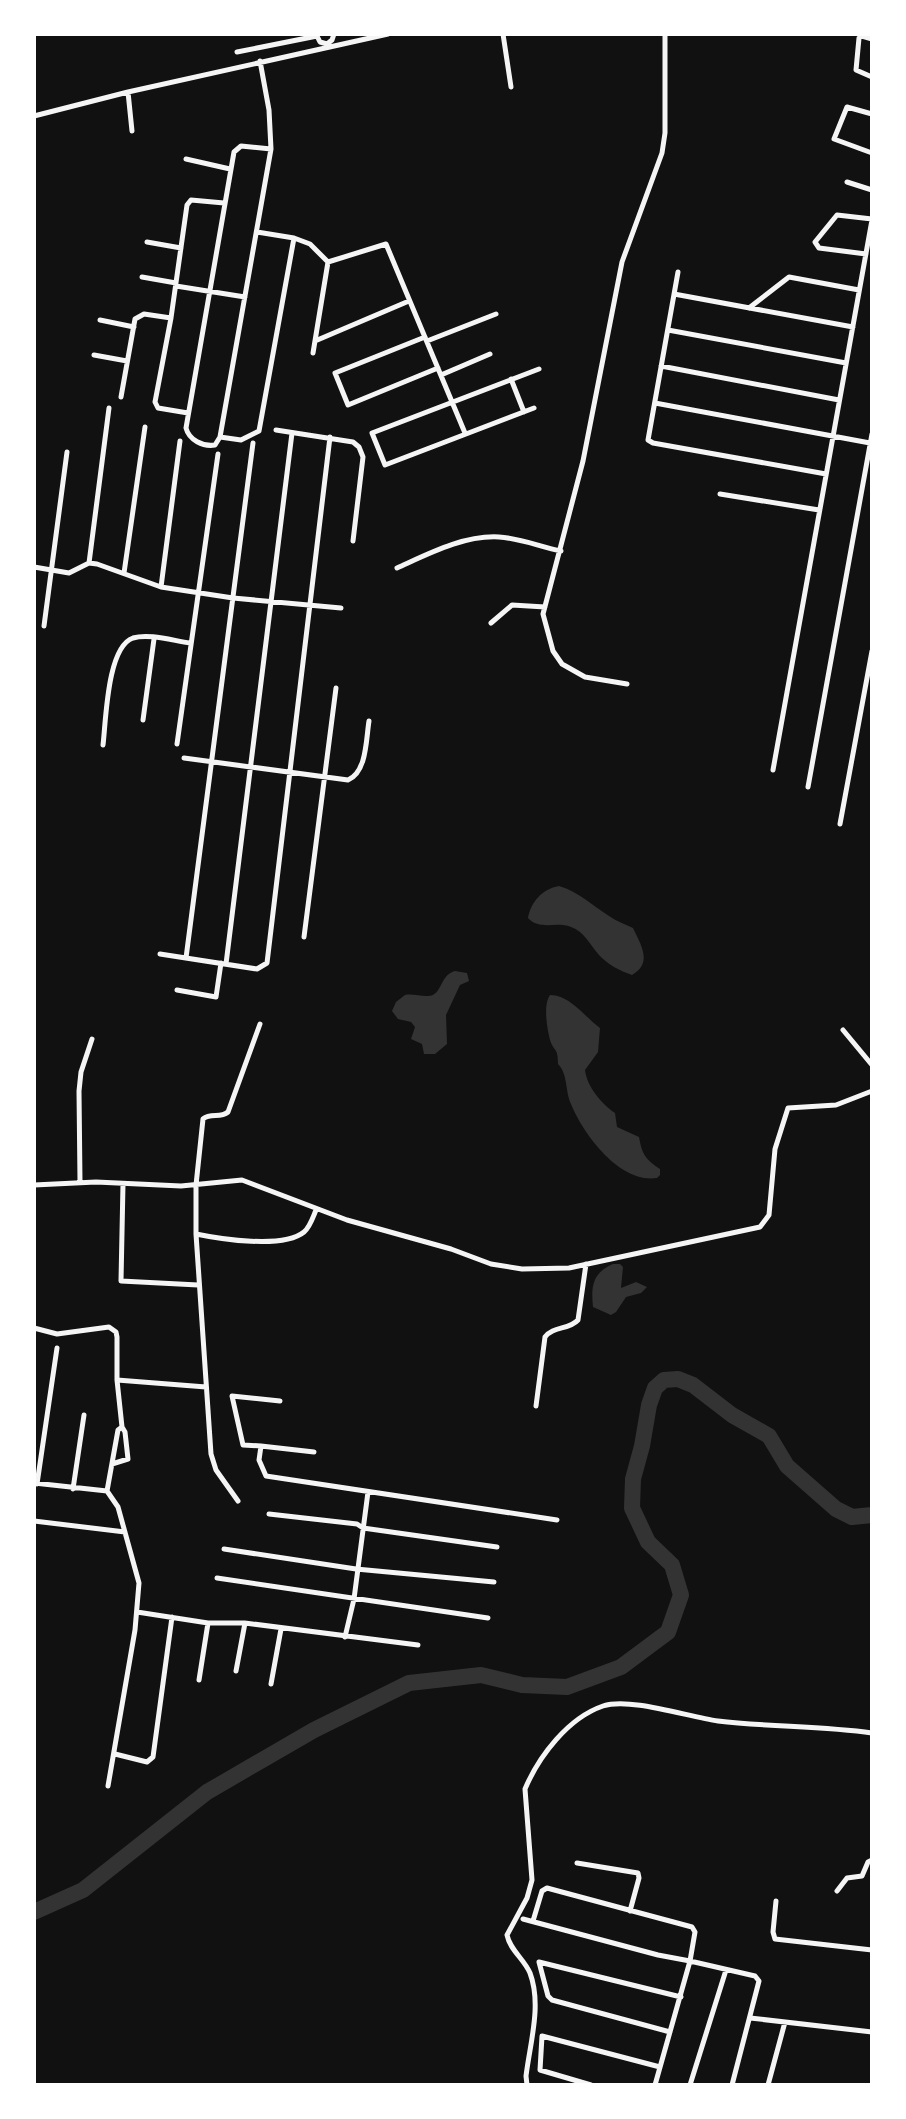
<svg xmlns="http://www.w3.org/2000/svg" width="906" height="2119" viewBox="0 0 906 2119" font-family="Roboto,sans-serif">
  <rect width="100%" height="100%" fill="#111"/>
  <path fill="#333" d="M559 886C579 892 593 906 609 916 616 921 625 924 633 928 641 945 653 963 632 975 620 971 607 964 599 955 590 945 584 931 571 927 556 921 540 931 528 918 531 902 542 889 559 886Z
    M455 971 467 973 469 981 460 985 446 1015 447 1044 435 1054H424L422 1044 411 1039 415 1027 411 1022 398 1019 392 1011 396 1002 405 995C413 993 425 998 433 995 443 989 441 975 455 971Z
    M550 995C570 995 585 1017 600 1028L598 1052 585 1070C587 1087 602 1104 615 1113L617 1127 639 1137C642 1154 645 1159 660 1169V1175L657 1178C620 1184 583 1134 571 1104 565 1091 568 1074 558 1064 558 1047 554 1052 550 1040 547 1028 543 1005 550 995Z
    M613 1264H620L623 1267 621 1288 636 1282 647 1287 641 1293 626 1297 616 1312 611 1315 593 1307C591 1287 592 1273 613 1264Z"/>
  <g fill="none" stroke-linecap="round" stroke-linejoin="round">
    <path stroke="#333" stroke-width="16" d="M34 1912 83 1890 207 1792 314 1730 409 1683 481 1675 522 1685 567 1687 621 1667 668 1632 681 1595 672 1565 648 1542 632 1508 633 1479 642 1446 649 1405 655 1388 664 1380 678 1379 693 1385 732 1415 769 1436 787 1466 836 1509 852 1517 872 1515"/>
    <path stroke="#f5f5f5" stroke-width="5" d="M503 34 511 87
      M317 36 320 42 327 44 332 40 334 34
      M872 39 862 36 859 38 856 70 872 77
      M237 52 317 36
      M260 61 269 110 271 149 220 437 215 445C203 447 189 440 186 428L234 152 241 146 271 149
      M128 92 132 131
      M872 114 847 107 834 139 872 153
      M34 116 128 92 388 34
      M186 159 230 169
      M847 182 872 190
      M294 238 310 244 328 262 313 353
      M147 242 181 248
      M866 254 819 248 815 242 837 215 872 219
      M328 262 386 244 465 433
      M678 272 648 440 653 443 826 474
      M142 277 176 283
      M176 286 245 297
      M674 294 853 327
      M749 308 789 277 859 290
      M100 320 134 327
      M668 330 846 363
      M425 337 335 373 348 405 438 368
      M315 341 409 301
      M427 341 496 314
      M94 355 127 361
      M661 366 839 400
      M441 375 490 354
      M511 379 524 412
      M121 397 135 319 144 314 171 318
      M655 403 870 443
      M534 408 385 465 372 433 539 369
      M188 413 158 408 155 402 171 318 187 205 191 200 224 203
      M276 430 353 442 359 447 363 457 353 541
      M220 437 241 440 259 431 294 238 257 232
      M720 494 819 510
      M89 563 109 408
      M34 567 69 573 89 563 97 564 161 587 233 598 341 608
      M397 568C428 554 464 535 499 537 519 538 541 547 561 551
      M124 573 145 427
      M161 587 180 441
      M491 623 512 605 545 607
      M44 626 67 452
      M627 684 585 677 562 664 553 651 543 614 583 461 622 262 662 153 665 133V34
      M143 720 154 639
      M177 744 218 454
      M103 745C106 721 107 647 133 638 149 633 174 641 190 643
      M184 758 348 780C367 772 366 739 369 721
      M773 770 872 220
      M808 787 872 434
      M840 824 872 651
      M304 937 336 688
      M160 954 257 969 267 963 330 437
      M186 958 253 443
      M226 964 292 433
      M177 990 216 997 221 963
      M843 1030 872 1065
      M80 1182 79 1091 81 1072 92 1039
      M123 1184 121 1281 198 1285
      M34 1185 96 1182 181 1186 242 1180 347 1220 451 1249 491 1264 522 1269 569 1268 760 1227 769 1215 775 1149 788 1108 836 1105 872 1091
      M196 1234C220 1239 283 1249 304 1232 310 1227 313 1217 316 1210
      M34 1328 57 1334 109 1327 116 1332 117 1337V1380L206 1387
      M117 1380 122 1427
      M280 1401 232 1396 243 1445 261 1446 259 1460 266 1476 557 1520
      M536 1406 545 1337C553 1326 569 1330 578 1320L586 1264
      M261 1446 314 1452
      M34 1483 107 1491 118 1507 139 1583 135 1630 108 1786
      M37 1484 57 1348
      M73 1489 84 1415
      M107 1491 118 1430 122 1427 125 1432 128 1459 112 1464
      M238 1501 216 1470 211 1454 196 1234V1185L203 1119C211 1112 220 1119 228 1112L260 1024
      M269 1514 357 1524 363 1528 497 1547
      M34 1521 125 1532
      M224 1549 356 1569 494 1582
      M217 1578 488 1618
      M137 1612 208 1623H245L418 1645
      M345 1637 354 1599 368 1492
      M236 1671 245 1623
      M199 1680 208 1623
      M271 1684 281 1629
      M115 1754 147 1762 153 1757 172 1617
      M577 1863 638 1873 639 1878 630 1911
      M837 1891 847 1878 862 1876 868 1862 872 1860
      M776 1901 773 1932 775 1939 872 1950
      M523 1919 658 1955 690 1961 695 1932 692 1927 547 1888 542 1891 533 1921
      M750 2018 872 2032
      M670 2032 552 2000 548 1996 539 1962 681 1997
      M527 2085 526 2076C530 2043 542 2005 530 1973 524 1959 510 1950 507 1935L527 1898 532 1880 525 1789C539 1756 568 1718 603 1706 630 1697 688 1717 718 1721 769 1727 821 1726 872 1733
      M591 2085 540 2070 542 2036 660 2067
      M655 2085 690 1961 755 1976 759 1981 732 2085
      M690 2085 726 1970
      M768 2085 785 2022"/>
  </g>
  <rect width="906" height="2119" fill="none" stroke="#ffffff" stroke-width="72"/>
</svg>
